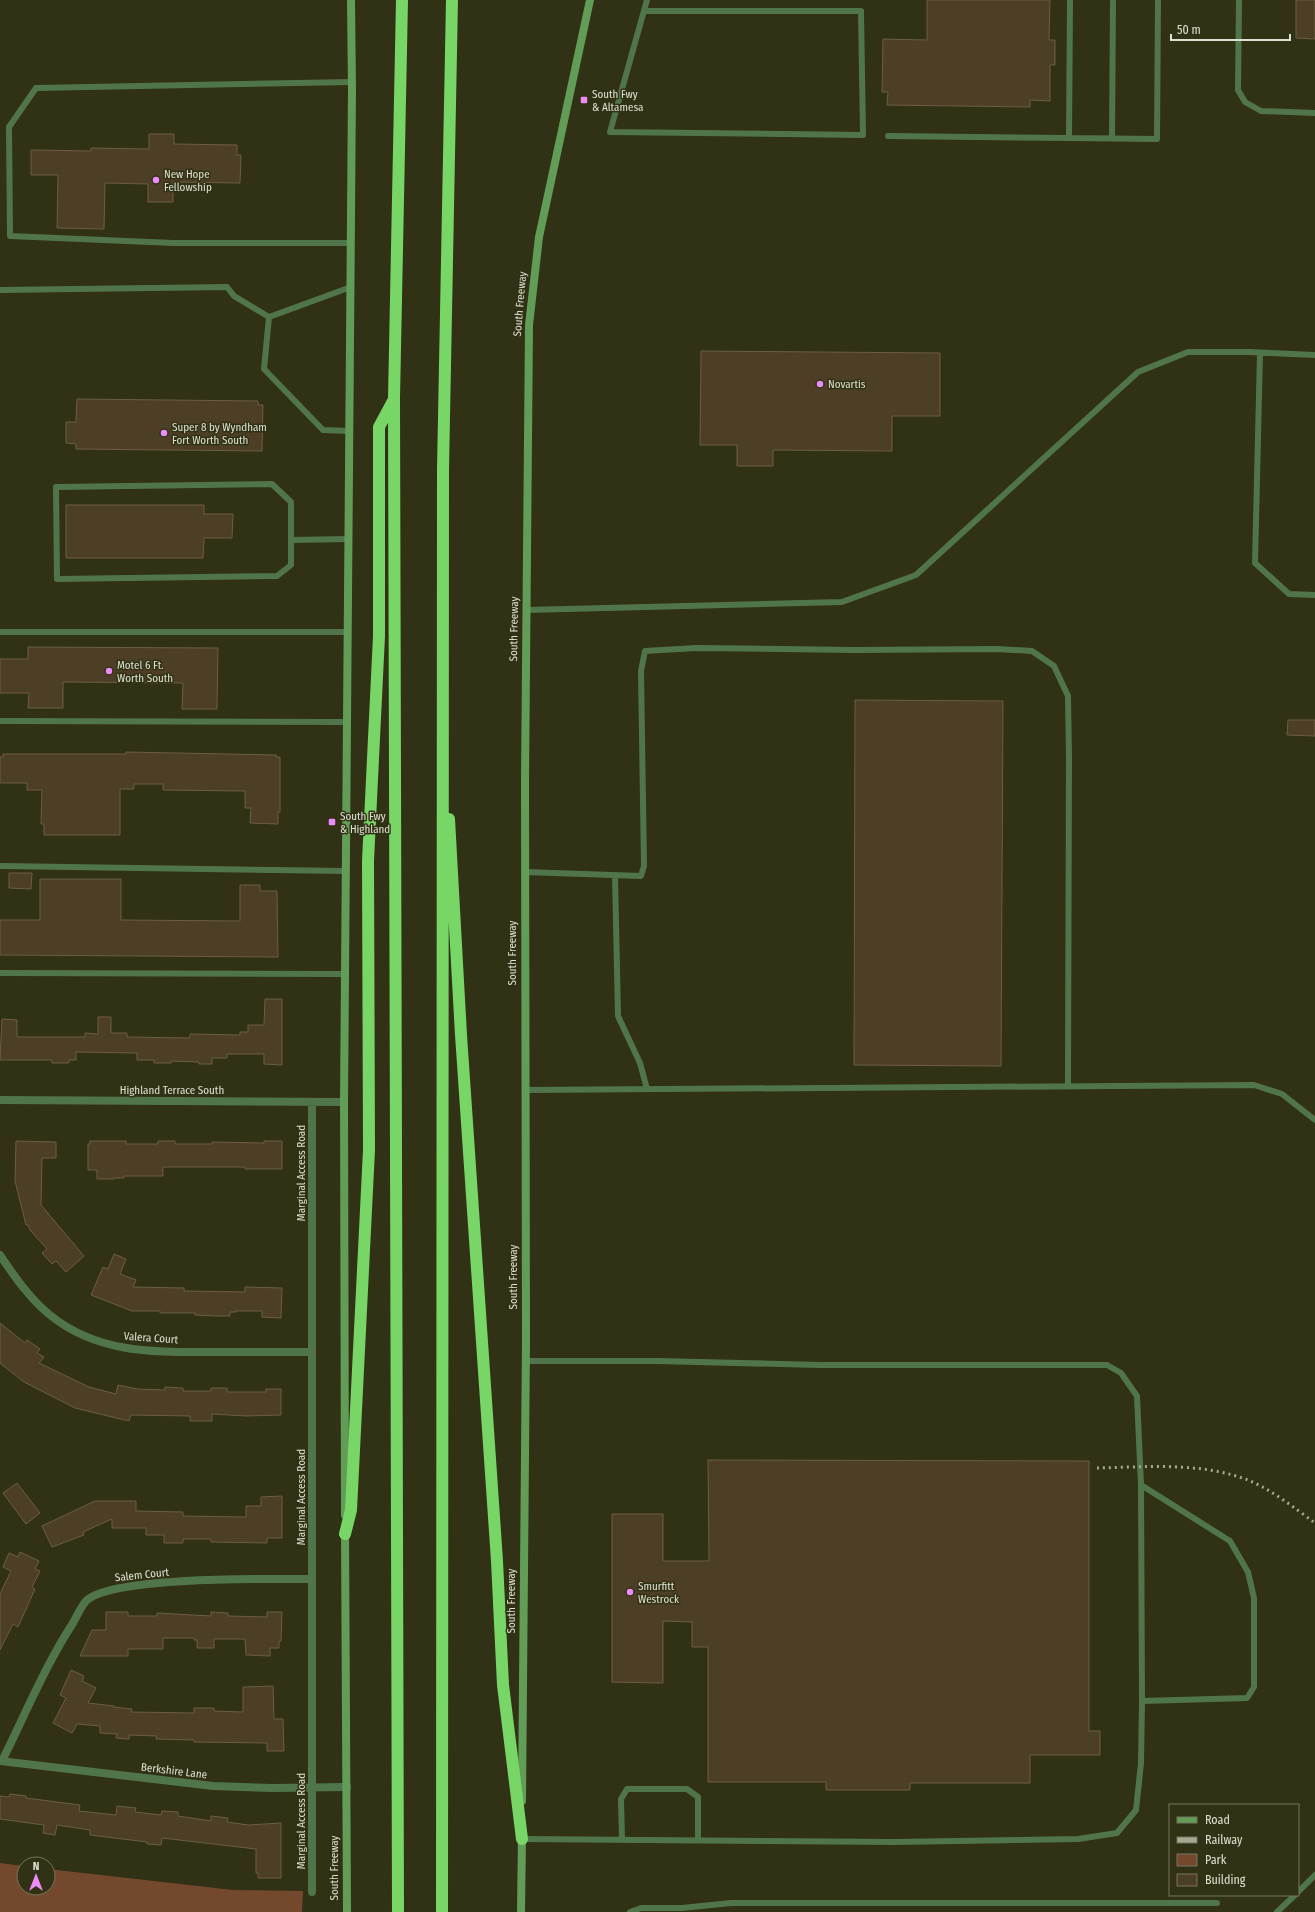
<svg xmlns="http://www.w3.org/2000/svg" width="1315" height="1912" viewBox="0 0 1315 1912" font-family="'Fira Sans Condensed',sans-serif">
  <rect width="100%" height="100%" fill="#303115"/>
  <path fill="#74482d" d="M0 1863 24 1866V1888H48V1869L233 1890 303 1891 302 1912H0Z"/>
  <path fill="#4d3f25" stroke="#6d5e43" d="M927 0H1050L1049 40H1055V65H1050V101L1030 100V107L887 105 888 92H882L883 39 927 40Z
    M1296 0H1315V39L1296 38Z
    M149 134H174V144L237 145V155H241L240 183 173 182V202H148V184L105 183 104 229 57 228 58 175H31V150L91 151V148L149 149Z
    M701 351 940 353V416H892V451L773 450V466H737V445H700Z
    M77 399 258 401V405H263L262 451 76 449V444L66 443V422H76Z
    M66 505H204V514H233L232 538H204L203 558H66Z
    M28 647 218 648 217 709H182L183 683 63 682V708H28L29 693H0V659H28Z
    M855 700 1003 701 1001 1066 854 1065Z
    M1288 720H1315V736L1287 735Z
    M126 752 276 755V757H280V812H278V824L250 823 251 808H245V791L163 790V784H134V789H120V835H44V824H41L42 790H27V783H0V757H3V754H126Z
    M9 873H32L31 889 9 888Z
    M40 879H121V920L240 921V885H260V891H277L278 957 0 955V920H40Z
    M265 999H282V1065L264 1064V1054H227V1058H212V1064H199V1062L171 1061V1063H154V1060H137V1053L76 1052V1060H69V1063H52V1060H0L2 1019 17 1020V1037H85V1033L98 1034V1017H111V1033H127V1037L190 1038V1034L240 1035V1032H248V1025H264Z
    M16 1141 56 1142V1158H42L41 1205 84 1256 66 1272 56 1261 52 1264 42 1253 47 1249 30 1230 28 1225H26L15 1181Z
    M90 1141H126V1144H158V1141H175V1144H212V1142L264 1143V1141H282V1169H245V1167H163V1176H124V1178H114V1179H97V1170H88V1144H90Z
    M114 1254 126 1259 120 1274 136 1280 133 1287 184 1288V1291L245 1292V1287L282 1288 281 1318 262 1317V1311H236V1312H230V1316H216L195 1315V1313H160V1311H132L91 1295 103 1267 108 1269Z
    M0 1323 25 1343 27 1340 40 1349 37 1353 44 1357 39 1363 89 1387 116 1394 118 1385 137 1389 165 1390V1387L183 1388V1391H211V1388H227V1392H266V1389H281V1415L246 1416 212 1414V1421H190V1416L131 1415 129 1421 75 1408 24 1382 0 1363Z
    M708 1460 1089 1461V1731H1100V1755H1030V1783H910V1790H826V1782H708V1647H692V1622L663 1621V1683L612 1682V1514H663V1561H709Z
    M17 1483 40 1513 26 1524 3 1493Z
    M282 1496V1538H267V1543L211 1542V1539H183V1543H164V1535H146V1528H112V1519L83 1532 84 1535 52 1547 42 1526 95 1501H136V1511L183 1512V1516L246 1517V1506H261V1497Z
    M20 1552 39 1561 35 1569 40 1571 32 1587 35 1589 18 1627 13 1624 0 1650V1594L11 1571 3 1567 9 1553 18 1557Z
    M106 1612H128V1616H157V1613L211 1616V1612L228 1613V1616L267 1617V1612H282L281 1641H279V1648H270V1656L246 1655 245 1639H214V1648H197V1640H194V1638H163V1649H128V1656H80L92 1630H106Z
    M71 1670 84 1676 82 1681 96 1688 88 1703 114 1706V1707L132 1709 131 1712 194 1713V1708H214V1711L243 1712V1687L273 1686 274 1719H283L284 1751H267V1743L194 1742V1740L156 1739 157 1736 129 1735V1739L116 1738 117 1734 100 1733V1726L77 1724 72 1733 53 1723 66 1698 60 1695Z
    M10 1794 26 1796V1798L80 1805 79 1811 116 1815 117 1806 136 1808 135 1812 161 1815 162 1811 178 1812V1816L211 1821V1816L228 1818 227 1822 248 1825 281 1823V1878H258V1873H256V1849L162 1838 161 1845 147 1844V1842L90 1835V1830L57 1825 55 1835 43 1833 44 1825 0 1819V1796L9 1797Z"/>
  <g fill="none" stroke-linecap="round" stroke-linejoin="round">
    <path stroke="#51754a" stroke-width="6" d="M1070 0 1069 138 1157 139 1158 0
      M1239 0 1238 90 1245 102 1261 111 1315 113
      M644 11H861L863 135 610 132 647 0
      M888 136 1069 138
      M1112 138 1113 0
      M351 243H173L10 236 9 127 36 88 352 82
      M0 290 227 287 234 296 269 317
      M1260 353 1255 563 1289 594 1315 595
      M350 431 323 430 264 369 269 317 351 287
      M291 540V565L277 576 57 579 56 487 272 484 291 502V540L349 539
      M527 610 842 602 916 575 1138 372 1188 352H1248L1315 355
      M0 632H348
      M0 721 348 722
      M0 866 346 871
      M525 872 641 876 644 866 641 671 645 651 696 648 854 650 997 649 1032 651 1054 666 1068 696 1069 758 1068 1086
      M615 875 618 1016 640 1063 647 1089
      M0 973 345 974
      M526 1090 1254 1085 1282 1094 1315 1120
      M1141 1485 1142 1701
      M522 1839 895 1842 1078 1839 1117 1833 1136 1810 1141 1763 1142 1701 1247 1698 1254 1687V1598L1248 1572 1230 1541 1141 1485 1137 1396 1121 1373 1107 1365H820L657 1361H526
      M622 1839 621 1799 627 1789H687L698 1797V1839
      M1298 1892 1315 1875
      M630 1912 641 1908H682L731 1903H1217
      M1277 1912 1295 1895"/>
    <path stroke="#51754a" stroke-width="8" d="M0 1100 344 1102
      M0 1255C14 1276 30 1299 50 1315 98 1354 155 1352 212 1352 245 1352 279 1352 312 1352
      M0 1761 213 1786 272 1788 347 1787
      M2 1761C25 1715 45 1666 73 1623 77 1616 81 1606 87 1600 114 1576 271 1579 312 1579
      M312 1892V1102"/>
    <path stroke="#629d57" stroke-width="8" d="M345 1515 344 1102 352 89 351 0
      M345 1529 347 1912
      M522 1801 526 1340 525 782 529 325 539 237 590 0
      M521 1912 522 1835"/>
    <path stroke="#78d667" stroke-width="12" d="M449 819 461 1035 497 1561 503 1685 522 1839
      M345 1534 351 1510 369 1150 368 861 379 636V427L393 401
      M398 1912 394 398 402 0
      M442 1912 443 469 452 0"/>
    <path stroke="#a8a995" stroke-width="3" stroke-dasharray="2 4" stroke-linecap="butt" d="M1097 1468C1145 1467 1199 1462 1245 1479 1268 1487 1296 1509 1315 1523"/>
  </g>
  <g fill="#ec8cfb" stroke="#303115" stroke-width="1.5">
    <rect x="580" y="96" width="8" height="8" rx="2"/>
    <circle cx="156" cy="180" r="4"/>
    <circle cx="820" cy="384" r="4"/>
    <circle cx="164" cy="433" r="4"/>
    <circle cx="109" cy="671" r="4"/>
    <rect x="328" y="818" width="8" height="8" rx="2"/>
    <circle cx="630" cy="1592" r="4"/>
  </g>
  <g text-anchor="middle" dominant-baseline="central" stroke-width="3" stroke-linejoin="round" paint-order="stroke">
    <g font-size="11" fill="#dfe1d0" stroke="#303115" text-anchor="start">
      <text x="592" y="94">South Fwy<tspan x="592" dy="13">&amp; Altamesa</tspan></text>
      <text x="164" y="174">New Hope<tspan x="164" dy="13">Fellowship</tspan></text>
      <text x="828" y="384">Novartis</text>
      <text x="172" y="427">Super 8 by Wyndham<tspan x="172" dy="13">Fort Worth South</tspan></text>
      <text x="117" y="665">Motel 6 Ft.<tspan x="117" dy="13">Worth South</tspan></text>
      <text x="340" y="816">South Fwy<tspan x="340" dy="13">&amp; Highland</tspan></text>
      <text x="638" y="1586">Smurfitt<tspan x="638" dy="13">Westrock</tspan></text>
    </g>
    <g font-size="11" fill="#dfe1d0" stroke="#303115">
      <text transform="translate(520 304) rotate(-85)">South Freeway</text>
      <text transform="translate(514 629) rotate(-89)">South Freeway</text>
      <text transform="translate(512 953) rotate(-90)">South Freeway</text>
      <text x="172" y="1090">Highland Terrace South</text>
      <text transform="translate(301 1173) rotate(-90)">Marginal Access Road</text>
      <text transform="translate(513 1277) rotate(-90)">South Freeway</text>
      <text transform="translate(151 1338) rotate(4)">Valera Court</text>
      <text transform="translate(301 1497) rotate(-90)">Marginal Access Road</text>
      <text transform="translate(142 1575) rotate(-6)">Salem Court</text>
      <text transform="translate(511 1601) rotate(-90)">South Freeway</text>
      <text transform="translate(174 1771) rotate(7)">Berkshire Lane</text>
      <text transform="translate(301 1821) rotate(-90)">Marginal Access Road</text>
      <text transform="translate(334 1868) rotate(-90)">South Freeway</text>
    </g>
  </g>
  <rect x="1169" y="1804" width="130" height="92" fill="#303115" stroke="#767760"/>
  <rect x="1177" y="1817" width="20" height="6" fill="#629d57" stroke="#767760"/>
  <text x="1205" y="1824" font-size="12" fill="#dfe1d0">Road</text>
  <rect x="1177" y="1837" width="20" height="6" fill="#a8a995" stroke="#767760"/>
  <text x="1205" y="1844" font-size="12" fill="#dfe1d0">Railway</text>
  <rect x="1177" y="1854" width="20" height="12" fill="#74482d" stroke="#767760"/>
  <text x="1205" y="1864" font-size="12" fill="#dfe1d0">Park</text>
  <rect x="1177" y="1874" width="20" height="12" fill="#4d3f25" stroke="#767760"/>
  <text x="1205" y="1884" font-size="12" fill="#dfe1d0">Building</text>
  <g transform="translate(36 1876)"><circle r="19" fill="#303115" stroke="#767760"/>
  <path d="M0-3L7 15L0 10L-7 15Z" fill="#ec8cfb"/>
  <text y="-6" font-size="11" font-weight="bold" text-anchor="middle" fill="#dfe1d0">N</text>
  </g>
  <path d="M1171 34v6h119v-6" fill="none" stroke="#dfe1d0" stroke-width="2"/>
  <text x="1177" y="34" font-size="12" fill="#dfe1d0" stroke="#303115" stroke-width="3" paint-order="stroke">50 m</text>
</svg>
